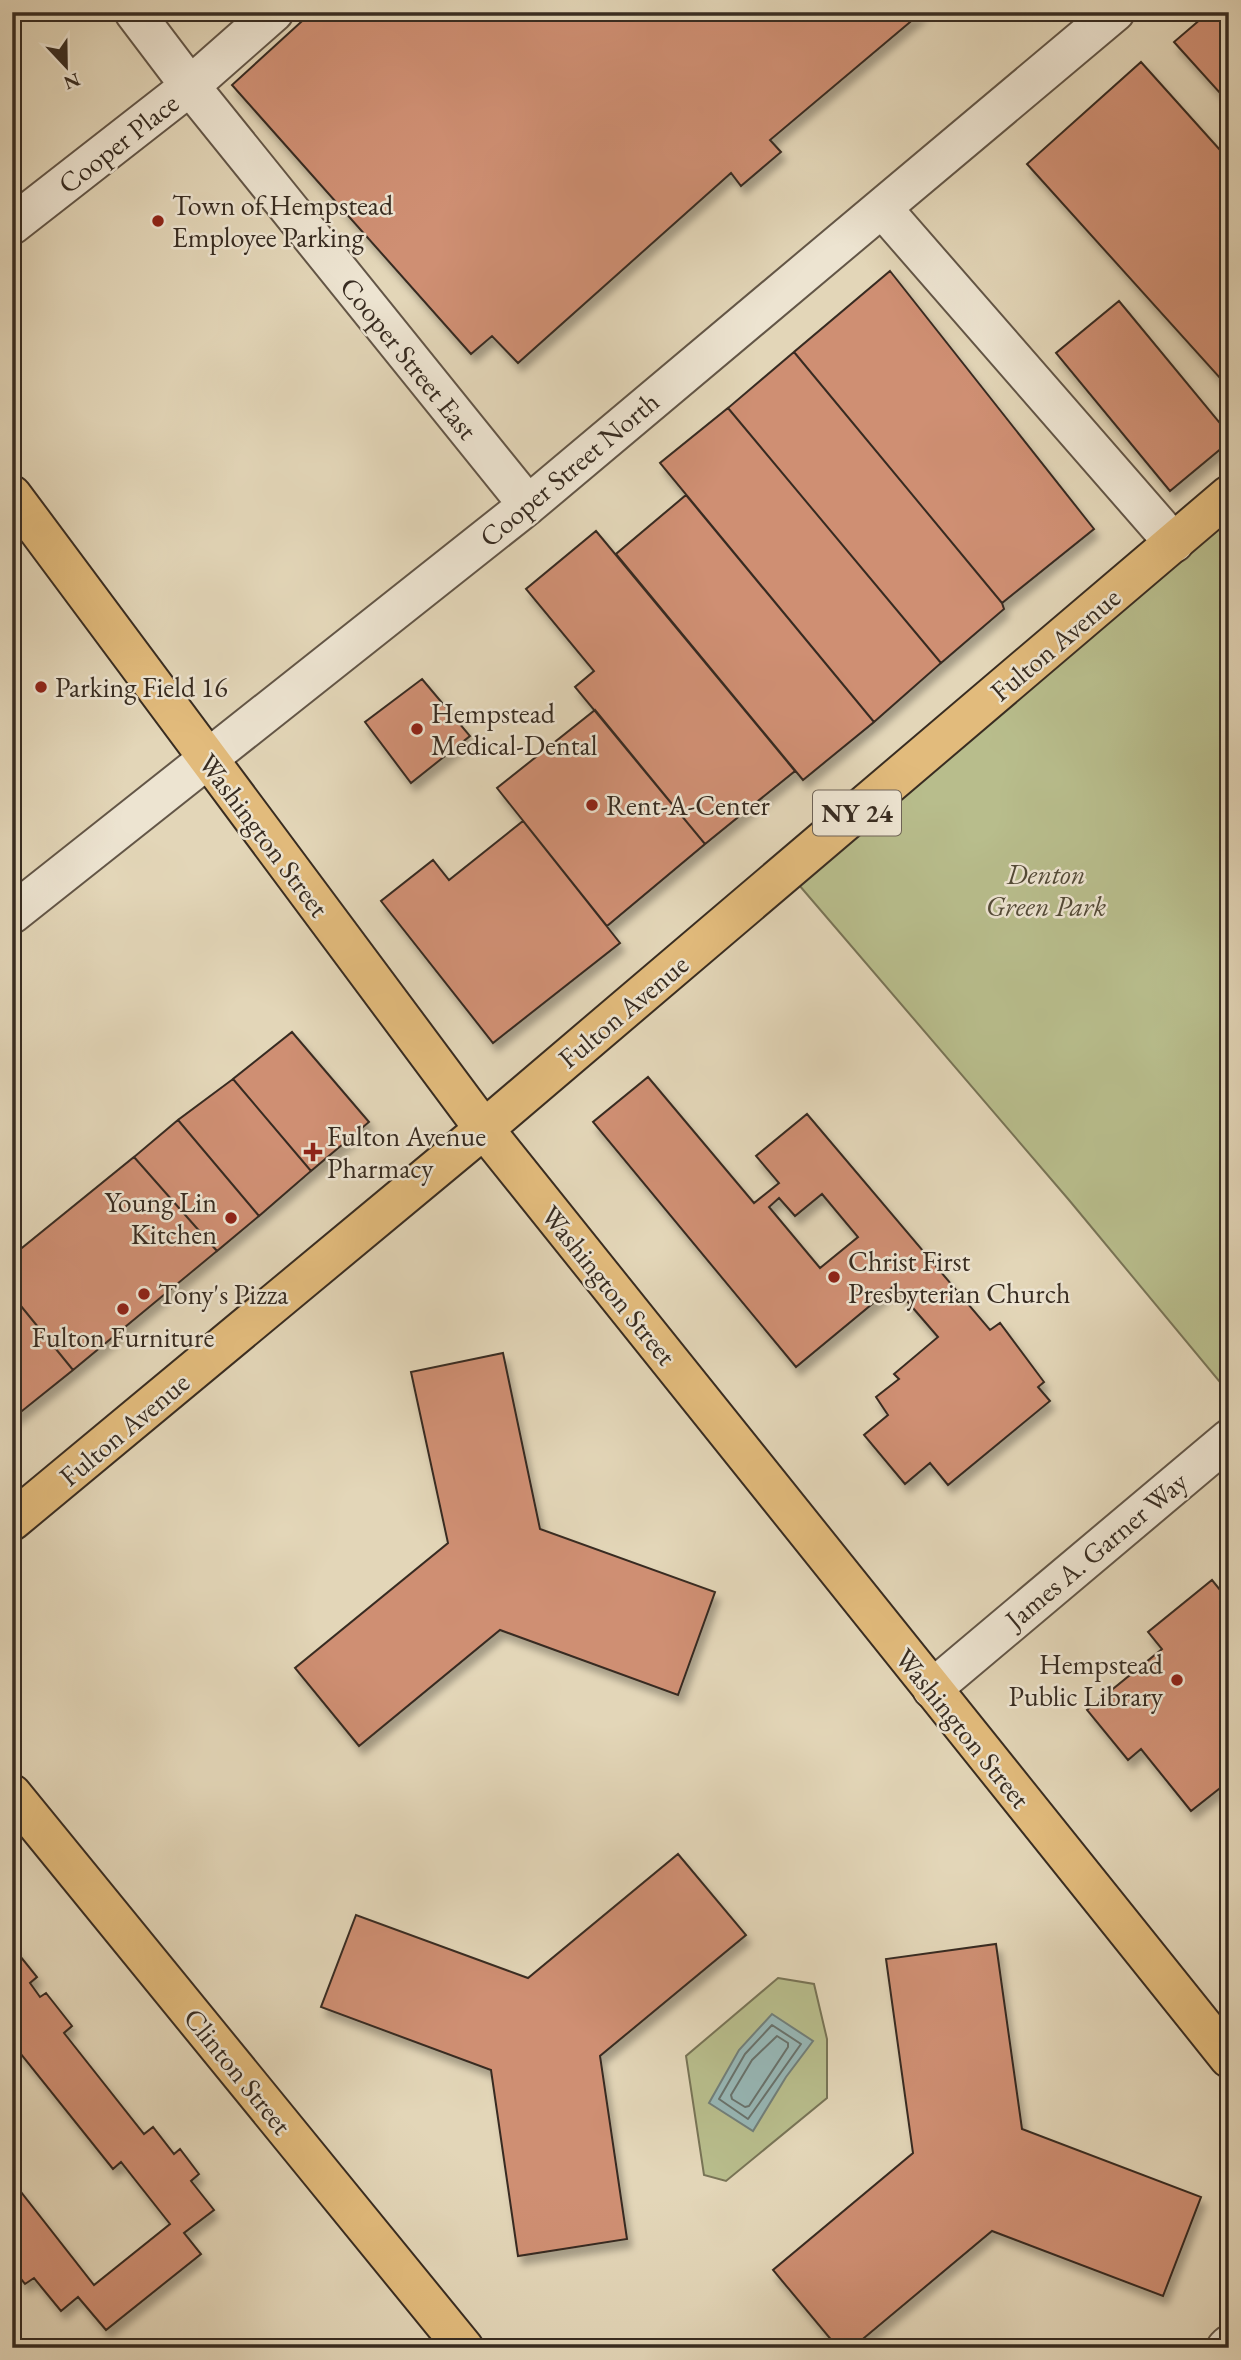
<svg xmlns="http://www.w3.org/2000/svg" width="1241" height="2360" viewBox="0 0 1241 2360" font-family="'EB Garamond',serif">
  <defs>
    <filter id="shadow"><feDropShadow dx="4.5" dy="8" stdDeviation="3.5" flood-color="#0004"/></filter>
  </defs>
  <rect width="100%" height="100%" fill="#e3d6b8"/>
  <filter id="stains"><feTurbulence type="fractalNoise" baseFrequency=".00286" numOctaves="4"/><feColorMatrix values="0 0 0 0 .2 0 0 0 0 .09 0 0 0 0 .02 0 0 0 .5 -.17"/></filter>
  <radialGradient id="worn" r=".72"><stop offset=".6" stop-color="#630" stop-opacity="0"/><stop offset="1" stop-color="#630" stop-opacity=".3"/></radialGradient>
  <path fill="#b8bd8c" stroke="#787456" stroke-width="2" d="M1229 492V1393L1069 1200 787 871Z
    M778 1978 814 1984 827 2039V2098L726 2181 704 2175 686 2056Z"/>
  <path fill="#97b7b6" stroke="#717f7a" stroke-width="2" d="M772 2014 813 2041 786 2077 753 2131 709 2103 739 2050Z"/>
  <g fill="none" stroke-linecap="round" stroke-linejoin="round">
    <path stroke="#68726c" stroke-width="2" d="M772 2025 801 2044 748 2119 719 2099 745 2054Z
      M777 2036 788 2043V2047L749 2106 745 2107 732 2099 731 2095 752 2060Z"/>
  </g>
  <path fill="#cf8f73" stroke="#382c21" stroke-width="2" fill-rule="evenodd" filter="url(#shadow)" d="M312 12H922L770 140 781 152 741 186 731 173 518 363 492 336 471 354 232 85Z
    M1209 12H1219L1229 21V103L1174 42Z
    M1141 62 1229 160V388L1027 164Z
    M890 271 1094 529 1002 603 794 352Z
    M1119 301 1229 434V442L1170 491 1056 353Z
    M794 352 1002 603 1004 609 941 663 728 408Z
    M728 408 941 663 874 722 660 463Z
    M686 495 874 722 803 780 616 554Z
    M596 531 795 771 705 844 575 687 594 671 526 589Z
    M422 679 470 736 411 783 365 722Z
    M595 710 705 844 607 926 497 788Z
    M523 821 620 943 493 1043 381 901 433 860 449 880Z
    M292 1032 369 1122 311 1171 233 1079Z
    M648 1077 754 1203 779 1183 756 1156 807 1114 990 1330 1000 1323 1044 1382 1038 1387 1050 1401 948 1485 930 1463 905 1484 864 1435 888 1415 876 1397 899 1379 894 1374 938 1337 894 1286 796 1367 593 1122ZM822 1194 858 1237 820 1268 769 1207 779 1198 795 1216Z
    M233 1079 311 1171 259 1216 178 1120Z
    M178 1120 259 1216 217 1251 134 1157Z
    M134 1157 217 1251 73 1370 12 1295V1256Z
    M12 1295 73 1370 12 1419Z
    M503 1353 540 1529 715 1592 678 1695 500 1630 359 1746 295 1668 448 1543 411 1372Z
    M1212 1580 1229 1601V1781L1191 1811 1141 1749 1128 1760 1087 1710 1162 1649 1148 1632Z
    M678 1854 746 1935 600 2056 627 2239 518 2256 491 2070 321 2007 356 1915 528 1978Z
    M996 1944 1022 2129 1201 2197 1163 2296 992 2231 852 2348H838L773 2270 913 2153 886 1959Z
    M12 1946 37 1977 30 1983 40 1997 46 1993 72 2026 64 2033 144 2134 153 2127 174 2154 180 2149 199 2174 191 2181 214 2210 184 2233 201 2254 106 2330 78 2297 61 2311 34 2278 25 2284 12 2268V2191L17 2187 94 2285 170 2224 121 2162 113 2169 12 2043Z"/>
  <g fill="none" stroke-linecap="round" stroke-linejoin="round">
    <defs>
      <path id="minor" d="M134 12 190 86 528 505
        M882 208 1174 543
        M12 225 190 86 274 12
        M12 914 528 505 1115 12
        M932 1689 1229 1439
        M1226 2348 1229 2345"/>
      <path id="major" d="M12 495 484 1129 1229 2058
        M12 1521 484 1129 1229 495
        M12 1794 464 2348"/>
    </defs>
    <use href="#minor" stroke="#635647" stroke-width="42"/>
    <use href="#major" stroke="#382c21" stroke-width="42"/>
    <use href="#minor" stroke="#ede4d1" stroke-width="38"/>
    <use href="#major" stroke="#e2bb7c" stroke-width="38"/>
  </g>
  <g fill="#8f2418" stroke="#ede4d1" stroke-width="2.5">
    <circle cx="158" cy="221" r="7"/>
    <circle cx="41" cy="687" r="7"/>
    <circle cx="417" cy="729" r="7"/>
    <circle cx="592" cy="805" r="7"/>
    <path d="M309.5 1141.5h7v7h7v7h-7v7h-7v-7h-7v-7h7z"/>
    <circle cx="231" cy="1218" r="7"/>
    <circle cx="834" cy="1277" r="7"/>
    <circle cx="144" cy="1294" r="7"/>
    <circle cx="123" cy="1309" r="7"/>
    <circle cx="1177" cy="1680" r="7"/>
  </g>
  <g text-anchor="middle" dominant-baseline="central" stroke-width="5" stroke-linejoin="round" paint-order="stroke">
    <rect fill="#ede4d1" stroke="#6e6356" stroke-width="2" x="813" y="790.5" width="88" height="45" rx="5"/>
    <g font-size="26" font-weight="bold" fill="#382c21">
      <text x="857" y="813">NY 24</text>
    </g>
    <g font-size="28" fill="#382c21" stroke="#ede4d1">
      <text transform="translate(118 143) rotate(-38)">Cooper Place</text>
      <text transform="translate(409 358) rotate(51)">Cooper Street East</text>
      <text transform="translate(569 469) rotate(-40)">Cooper Street North</text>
      <text transform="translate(1055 644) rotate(-40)">Fulton Avenue</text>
      <text transform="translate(264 835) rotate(53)">Washington Street</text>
      <text transform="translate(623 1011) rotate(-40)">Fulton Avenue</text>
      <text transform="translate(609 1285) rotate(51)">Washington Street</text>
      <text transform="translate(124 1429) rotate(-40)">Fulton Avenue</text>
      <text transform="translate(1096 1550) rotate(-40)">James A. Garner Way</text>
      <text transform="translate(963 1728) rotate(51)">Washington Street</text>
      <text transform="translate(238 2071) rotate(51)">Clinton Street</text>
    </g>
    <g font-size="28" fill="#382c21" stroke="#ede4d1" text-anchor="start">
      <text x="172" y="205">Town of Hempstead<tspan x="172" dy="32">Employee Parking</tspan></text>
      <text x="55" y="687">Parking Field 16</text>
      <text x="431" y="713">Hempstead<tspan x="431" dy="32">Medical-Dental</tspan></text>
      <text x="606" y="805">Rent-A-Center</text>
      <text x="327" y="1136">Fulton Avenue<tspan x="327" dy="32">Pharmacy</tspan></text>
      <text x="217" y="1202" text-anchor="end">Young Lin<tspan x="217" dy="32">Kitchen</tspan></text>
      <text x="848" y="1261">Christ First<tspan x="848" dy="32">Presbyterian Church</tspan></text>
      <text x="158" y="1294">Tony's Pizza</text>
      <text x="123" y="1337" text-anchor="middle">Fulton Furniture</text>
      <text x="1163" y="1664" text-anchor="end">Hempstead<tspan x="1163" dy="32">Public Library</tspan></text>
    </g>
    <g font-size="28" font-style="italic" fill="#524936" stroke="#ede4d1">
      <text x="1046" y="874">Denton<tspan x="1046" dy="32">Green Park</tspan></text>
    </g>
  </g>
  <rect width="1241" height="2360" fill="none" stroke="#e3d6b8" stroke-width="42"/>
  <rect x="14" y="14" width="1213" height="2332" fill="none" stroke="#382c21" stroke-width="3.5"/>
  <rect x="21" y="21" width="1199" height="2318" fill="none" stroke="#382c21" stroke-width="2"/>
  <g transform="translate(66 66) rotate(158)" stroke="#ede4d1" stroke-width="5" paint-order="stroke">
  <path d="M0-5L12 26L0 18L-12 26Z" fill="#382c21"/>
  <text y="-10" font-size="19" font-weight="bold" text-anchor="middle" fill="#382c21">N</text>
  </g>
  <rect width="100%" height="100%" filter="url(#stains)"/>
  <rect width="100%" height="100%" fill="url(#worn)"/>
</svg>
